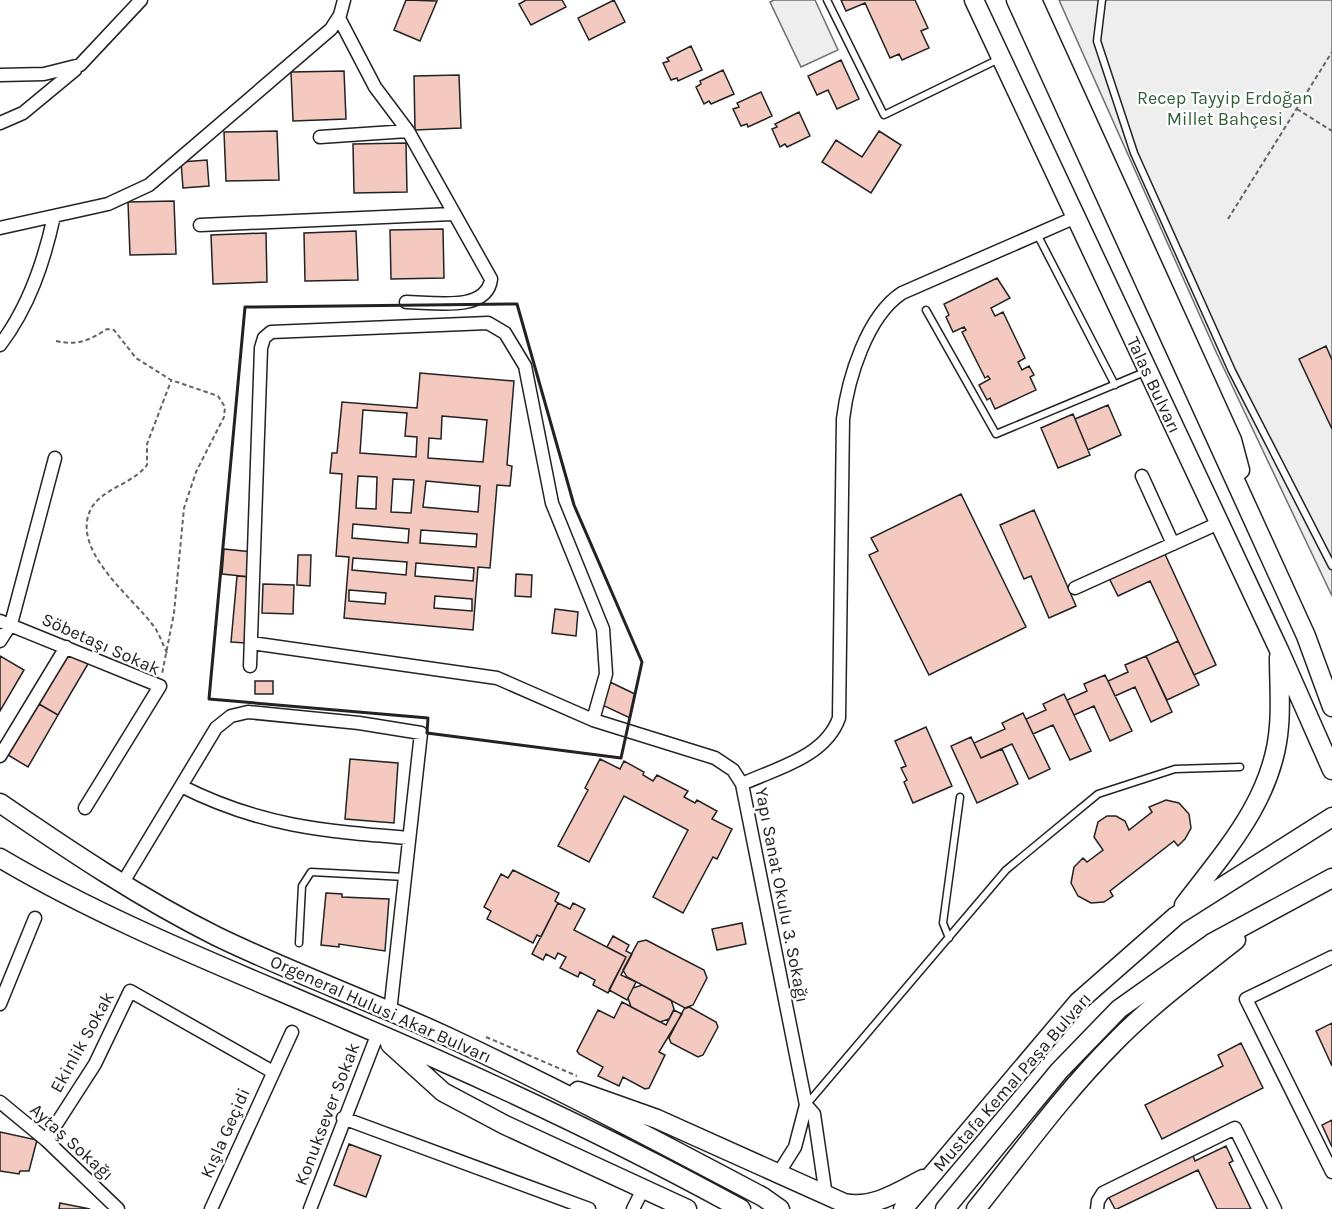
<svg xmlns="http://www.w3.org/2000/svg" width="1332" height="1209" viewBox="0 0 1332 1209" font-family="Karla,sans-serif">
  <rect width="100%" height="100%" fill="#fff"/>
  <path fill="#eee" stroke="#6f6f6f" stroke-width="1.5" d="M774 0H815L838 50 801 67 770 2Z
    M1059 0H1332V596L1217 354Z"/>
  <path fill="#f3c9c0" stroke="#222" stroke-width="1.5" fill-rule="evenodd" d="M406 0 437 1 420 41 394 30Z
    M526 0H562L566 7 531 25 519 4Z
    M614 0 625 22 589 40 578 18Z
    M841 0H915L928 28 921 31 929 48 902 60 899 54 890 58 865 3 846 11Z
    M691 46 702 70 678 81 677 78 671 80 663 63 669 61 667 58Z
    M841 60 859 99 837 109 828 90 817 95 808 76Z
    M723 70 734 94 711 104 709 101 704 104 696 87 701 84 700 81Z
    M344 71 346 119 293 121 291 72Z
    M459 75 461 128 415 130 414 76Z
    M761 92 772 116 748 127 747 124 741 126 733 109 739 107 737 103Z
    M799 112 810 136 787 147 785 144 780 147 772 129 777 127 775 124Z
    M277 131 279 180 226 181 224 132Z
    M879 131 901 145 871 193 822 162 836 140 862 157Z
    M406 143 407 192 354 193 353 144Z
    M207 160 209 186 183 188 181 162Z
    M174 201 176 254 130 255 128 202Z
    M443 229 444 278 391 279 390 230Z
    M356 231 358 280 305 281 304 233Z
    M266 233 267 282 213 284 211 235Z
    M997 278 1010 298 991 308 995 316 1003 312 1025 358 1018 362 1022 370 1029 366 1034 375 1030 377 1036 390 995 409 990 398 987 400 979 385 990 379 988 376 985 378 962 332 966 330 964 327 953 332 946 317 949 315 944 304Z
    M1326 346 1332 360V429L1299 359Z
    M420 373 514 381 507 465 512 466 510 486 497 485 490 568 478 567 473 630 344 618 349 557 336 556 342 474 330 473 332 453H337L342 402 417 408ZM363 410 407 413 405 436 417 437 416 457 360 453ZM442 416 487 420 483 462 428 458 429 438 441 439ZM358 476 377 477 376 509 356 508ZM393 479 414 480 411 513 391 512ZM426 481 480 486 478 512 423 507ZM353 524 409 529 408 543 352 538ZM421 530 477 534 476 547 420 543ZM353 558 407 562 406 575 352 570ZM416 563 474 568 473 581 415 576ZM349 590 386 593 385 604 349 601ZM435 596 472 599V611L434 608Z
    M1108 405 1121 435 1088 450 1075 419Z
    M1073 414 1090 455 1058 468 1041 428Z
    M961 494 1026 627 929 675 869 555 878 551 871 538Z
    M1034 510 1076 606 1049 618 1031 576 1024 579 1000 525Z
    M224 549 253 552 251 577 222 574Z
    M1164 552 1216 665 1194 675 1150 581 1118 596 1109 578Z
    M298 555H311L310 586 297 585Z
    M516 574 532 575 531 597 515 596Z
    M237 576 251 577 245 643 231 642Z
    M263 584 294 585 293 614 262 613Z
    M555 609 578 612 576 636 552 633Z
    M1178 641 1199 685 1167 700 1146 656Z
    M69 653 88 664 58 715 39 704Z
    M0 656 24 670 0 711Z
    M1146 656 1172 712 1151 722 1135 687 1115 696 1108 681 1128 672 1125 665Z
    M1105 675 1132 731 1110 741 1094 706 1074 715 1067 700 1087 691 1084 684Z
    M255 681H273V694H255Z
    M610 682 635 694 630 718 600 704Z
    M1064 694 1091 751 1070 760 1053 725 1033 734 1026 719 1046 710 1043 704Z
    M39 704 58 715 28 767 8 755Z
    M1023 713 1050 769 1029 779 1012 744 981 758 974 743 1005 729 1002 723Z
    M926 727 952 786 913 803 904 782 907 780 901 768 906 766 895 741Z
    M971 737 981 758 1002 749 1018 784 977 803 951 746Z
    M350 759 398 763 394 823 345 819Z
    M600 759 620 769 624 761 644 772 643 775 653 781 657 775 688 791 684 797 695 803 697 800 717 811 712 819 732 829 717 859 713 857 683 913 653 897 688 830 624 796 589 862 558 846 588 790 585 788Z
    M1166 800 1179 803 1189 814 1191 828 1185 839 1178 846 1174 841 1110 891 1113 896 1104 902 1091 903 1078 896 1071 883 1074 867 1083 858 1087 862 1103 850 1094 837 1098 822 1107 816H1116L1125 821 1129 830 1152 812 1149 807Z
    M513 870 559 893 555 901 558 903 541 937 537 935 533 943 487 919 491 911 484 907 501 874 508 878Z
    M326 893 342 894V897L389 899 385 951 339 944V947L321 945Z
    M558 903 570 909 573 903 585 909 574 930 626 957 608 993 593 985 595 980 580 972 578 977 560 968 566 957 558 953 555 959 546 954 543 960 532 954Z
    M742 923 746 944 717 950 712 929Z
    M613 936 629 945 626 951 632 954 621 975 636 982 627 1000 609 990 626 957 607 947Z
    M646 940 704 970 707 978 693 1005 685 1008 627 977 623 970 638 942Z
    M642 985 671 1000 674 1009 669 1019 660 1022 631 1007 628 998 633 988Z
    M622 1002 666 1025 674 1010 682 1014 659 1052 665 1055 649 1088 645 1089 623 1077 619 1086 598 1076 603 1067 579 1054 577 1051 598 1010 614 1018Z
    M689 1007 716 1022 718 1027 703 1055 698 1057 671 1043 669 1038 684 1009Z
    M1332 1023V1066L1316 1031Z
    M1241 1043 1263 1088 1162 1139 1145 1105 1223 1066 1218 1055Z
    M1332 1120V1147L1322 1125Z
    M0 1132 37 1140 29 1171H20L19 1174 0 1171Z
    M349 1144 381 1156 366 1197 334 1185Z
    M1226 1146 1233 1161 1229 1163 1251 1209H1217L1198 1170 1117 1209H1115L1107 1194 1192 1153 1195 1161Z
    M60 1203 90 1209H59Z"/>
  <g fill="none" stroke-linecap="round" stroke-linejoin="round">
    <defs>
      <path id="service" d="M827 0 884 115 999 59
        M1102 0 1097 41 1134 153 1232 371 1332 566
        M1037 234 1115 385
        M926 310 996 434 1147 371
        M949 938 943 923 960 797
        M299 943 302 886 311 872 405 877
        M807 1104 1006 870 1098 794 1175 769 1240 767"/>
      <path id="minor" d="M339 18 375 87 408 131 491 279C487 313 431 302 406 302
        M0 75 44 74 80 65 141 0
        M0 123 23 113 75 70
        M320 137 408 131
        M200 225 452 214
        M0 228 108 204 149 185 331 29 340 15 344 0
        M0 345C29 307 44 262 54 216
        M1142 476 1173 544
        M1075 588 1219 523
        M0 621 160 686 85 808
        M0 641 11 624 55 458
        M251 643 497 678 593 720 715 758 733 770 742 784 806 1105 814 1114 826 1196
        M250 666 261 348 264 338 271 332 488 323 505 333 525 366 552 503 603 629 606 674 593 720
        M0 756 66 647
        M742 784C777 768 825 757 839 718L843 419C848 378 867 316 902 293L1076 217
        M181 786C260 826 323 831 409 838
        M122 884 216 728 231 716 248 712 359 723 421 733 390 1012
        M1332 957 1246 999 1332 1172
        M0 1004 35 918
        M0 1102 46 1140 118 1209
        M343 1118 589 1209
        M46 1140 95 1064 130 991 273 1072
        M778 1174 795 1147 806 1105
        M211 1209 292 1032
        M310 1209 378 1033
        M633 1209 643 1189
        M1097 1209 1098 1201 1103 1193 1235 1128 1275 1209"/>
      <path id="primary" d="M974 0 1279 650 1332 770
        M1016 0 1306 636 1332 707
        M1032 0 1232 440 1240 470
        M0 803C70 851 140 898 216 936 292 973 371 1001 448 1037 555 1087 659 1142 763 1197L780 1209
        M0 858C110 923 232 970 349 1021 483 1078 614 1139 741 1209
        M1184 905C1225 851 1274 798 1279 726 1281 704 1279 680 1279 657
        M390 1044 443 1092 505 1125 687 1209
        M578 1091 657 1119 844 1203C873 1209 898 1192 923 1179
        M903 1209 1078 1002 1176 916 1332 817
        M945 1209 1059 1071 1119 1009 1212 943 1332 878
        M976 1209C1021 1153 1063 1094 1114 1043 1151 1005 1194 973 1236 940"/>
    </defs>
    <use href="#service" stroke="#222" stroke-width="9"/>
    <use href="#minor" stroke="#222" stroke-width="15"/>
    <use href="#primary" stroke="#222" stroke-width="21"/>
    <path stroke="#646464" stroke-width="2" stroke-dasharray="4.5 3" stroke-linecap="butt" d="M1297 109 1332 131
      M1228 219 1332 52
      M56 341C78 346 90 340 107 329L114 330 136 358 171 380 218 396 225 407 224 417 196 472 184 508 174 613 162 674
      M167 653C162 643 159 632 152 624 131 596 68 548 92 507 104 488 134 483 147 465V444L171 381
      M486 1037 577 1076"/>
    <use href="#service" stroke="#fff" stroke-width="6"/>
    <use href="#minor" stroke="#fff" stroke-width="12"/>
    <use href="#primary" stroke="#fff" stroke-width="18"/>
    <path stroke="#222" stroke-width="3" d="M517 304 574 505 642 662 621 758 427 733 428 718 209 699 245 307Z"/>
  </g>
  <g text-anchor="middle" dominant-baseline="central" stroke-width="4.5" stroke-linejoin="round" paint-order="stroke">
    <g font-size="18" fill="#2f5e38" stroke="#fff">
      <text x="1225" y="98">Recep Tayyip Erdoğan<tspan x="1225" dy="21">Millet Bahçesi</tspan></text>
    </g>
    <g font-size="18" fill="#222" stroke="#fff">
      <text transform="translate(1154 385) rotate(65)">Talas Bulvarı</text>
      <text transform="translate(101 644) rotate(24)">Söbetaşı Sokak</text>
      <text transform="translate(782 895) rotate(79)">Yapı Sanat Okulu 3. Sokağı</text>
      <text transform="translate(381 1009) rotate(24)">Orgeneral Hulusi Akar Bulvarı</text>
      <text transform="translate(82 1042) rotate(-61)">Ekinlik Sokak</text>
      <text transform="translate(1012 1082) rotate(-49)">Mustafa Kemal Paşa Bulvarı</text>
      <text transform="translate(327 1114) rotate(-69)">Konuksever Sokak</text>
      <text transform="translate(225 1133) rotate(-66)">Kışla Geçidi</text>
      <text transform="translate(72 1142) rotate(42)">Aytaş Sokağı</text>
    </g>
  </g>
</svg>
